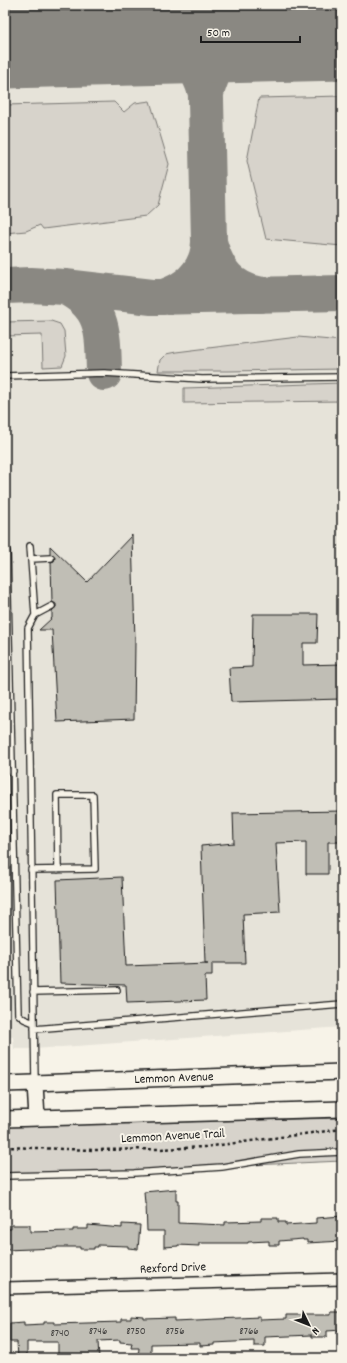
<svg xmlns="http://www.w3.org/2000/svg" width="347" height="1363" viewBox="0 0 347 1363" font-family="Dekko,sans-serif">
  <rect width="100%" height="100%" fill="#f7f3e8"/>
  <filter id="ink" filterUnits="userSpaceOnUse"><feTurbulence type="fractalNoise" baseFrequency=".025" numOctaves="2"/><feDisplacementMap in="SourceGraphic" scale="8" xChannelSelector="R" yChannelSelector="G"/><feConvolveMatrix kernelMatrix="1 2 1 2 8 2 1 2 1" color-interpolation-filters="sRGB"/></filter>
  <g filter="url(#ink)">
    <path fill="#e6e3d9" d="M5 5H342V1027L34 1049H14L13 1037H5Z"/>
    <path fill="#d7d3cb" stroke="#7a7874" d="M342 96V246L266 239 247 161 259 98Z
      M150 101 169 164 158 205 146 216 43 229 40 225 26 231 5 233V105L114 102 124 112 135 103Z
      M51 321 60 324 64 331 66 356 62 366 43 367 42 335 5 336V322Z
      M298 337 342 341V369L229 371H158L160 360 166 354 176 352Z
      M342 383V401L184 403V388Z
      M342 1118V1161L5 1176V1126Z"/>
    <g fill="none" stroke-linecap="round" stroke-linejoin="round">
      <path stroke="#8a8882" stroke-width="36" d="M204 5 209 242
        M69 47 160 45C186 48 199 69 206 93 211 75 219 53 238 46 249 43 261 43 272 43 287 42 303 42 318 41
        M5 286 31 285 65 287 152 297 342 293
        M65 287C105 306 103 334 104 373
        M164 297C190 288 208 271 209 242 217 271 230 290 262 295"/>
      <path stroke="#8a8882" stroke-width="89" d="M5 44 342 36"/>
    </g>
    <path fill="#c0beb5" stroke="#1c1c1c" d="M132 535 135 641 134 719 57 722 52 630H39L52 618V611L56 607V604L52 602 51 562 54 561 55 558 54 555 50 554V546L87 582Z
      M253 614H318L317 643H303V665L342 664V699L231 702 229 668 252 667Z
      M342 811V842H328V874H306V842L276 843 280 912 243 914 245 963H212V976H205L206 1000 127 1003 126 985 60 983 57 880 122 877 126 966 208 963H205L201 846 234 843 233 813Z
      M176 1189V1201H178V1223L225 1225V1222L261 1221V1218H278V1222H286V1225L316 1223V1218L342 1216V1241L307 1243V1240H303V1239L279 1241V1245H269V1241L248 1242V1243H199V1246L178 1245V1246L164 1247V1231H147L146 1204H145L144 1192Z
      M122 1224 140 1225 138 1249 128 1248V1246L98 1245V1247H94V1249H80V1247H57V1248L5 1250V1229H11V1225H30V1232L73 1231V1229H88V1225L122 1228Z
      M331 1312H342V1330L327 1331V1337H312V1335L265 1337V1346H254V1341L214 1343V1345L200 1346V1343L151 1344V1358H138L139 1348H131L132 1343 120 1342V1340L98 1341 99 1358H58V1342H27V1358H18L17 1342H10V1323L24 1322V1325L44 1324V1322H54V1324L121 1322V1319H131V1316L144 1317V1319L175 1318V1321L260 1317V1320L286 1319V1315H331Z"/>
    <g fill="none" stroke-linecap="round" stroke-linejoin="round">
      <defs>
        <path id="lane" d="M5 376 104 373 202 379 342 377
          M5 545 7 552 18 1014 24 1019 34 1023
          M30 546 35 615 28 628 35 1082
          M31 559 51 558
          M35 615 52 606
          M5 771H13
          M31 870 95 869 93 795H57L58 870
          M33 992 117 990
          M34 1029 342 1004
          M5 1176 134 1173 222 1167 299 1154 342 1152"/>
        <path id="street" d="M5 1288 342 1279"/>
        <path id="secondary" d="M5 1084 342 1072
          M35 1084 37 1118
          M5 1119 342 1109"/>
      </defs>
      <use href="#lane" stroke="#1c1c1c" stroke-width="8"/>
      <use href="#street" stroke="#1c1c1c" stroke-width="14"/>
      <use href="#secondary" stroke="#1c1c1c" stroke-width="18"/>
      <path stroke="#1c1c1c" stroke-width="2.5" stroke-dasharray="3 3" stroke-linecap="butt" d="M5 1147 94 1150 161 1149 205 1147 342 1129"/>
      <use href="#lane" stroke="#f7f3e8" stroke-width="5.5"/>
      <use href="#street" stroke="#f7f3e8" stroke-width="11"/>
      <use href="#secondary" stroke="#f7f3e8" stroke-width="15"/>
    </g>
  </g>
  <g text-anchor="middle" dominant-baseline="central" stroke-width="4" stroke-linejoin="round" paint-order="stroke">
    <g font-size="11" fill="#454442">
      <text x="98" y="1332">8746</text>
      <text x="136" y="1332">8750</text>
      <text x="175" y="1332">8756</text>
      <text x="249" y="1332">8766</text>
      <text x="60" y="1334">8740</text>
    </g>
    <g font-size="13" fill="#1c1c1c" stroke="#f7f3e8">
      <text transform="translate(174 1079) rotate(-2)">Lemmon Avenue</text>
      <text transform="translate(173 1137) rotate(-3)">Lemmon Avenue Trail</text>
      <text transform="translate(173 1269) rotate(-2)">Rexford Drive</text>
    </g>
  </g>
  <rect width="347" height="1363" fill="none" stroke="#f7f3e8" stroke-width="20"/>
  <rect x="10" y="10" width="327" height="1343" fill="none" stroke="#1c1c1c" stroke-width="1.5" filter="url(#ink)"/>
  <g transform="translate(309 1325) rotate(133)" stroke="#f7f3e8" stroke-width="3" paint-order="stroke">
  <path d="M0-3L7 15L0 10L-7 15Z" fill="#1c1c1c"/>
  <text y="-6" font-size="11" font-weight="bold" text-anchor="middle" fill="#1c1c1c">N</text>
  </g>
  <path d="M201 36v6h99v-6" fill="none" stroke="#1c1c1c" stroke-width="2"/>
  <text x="207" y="36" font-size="12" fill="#1c1c1c" stroke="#f7f3e8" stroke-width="3" paint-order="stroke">50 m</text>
</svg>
